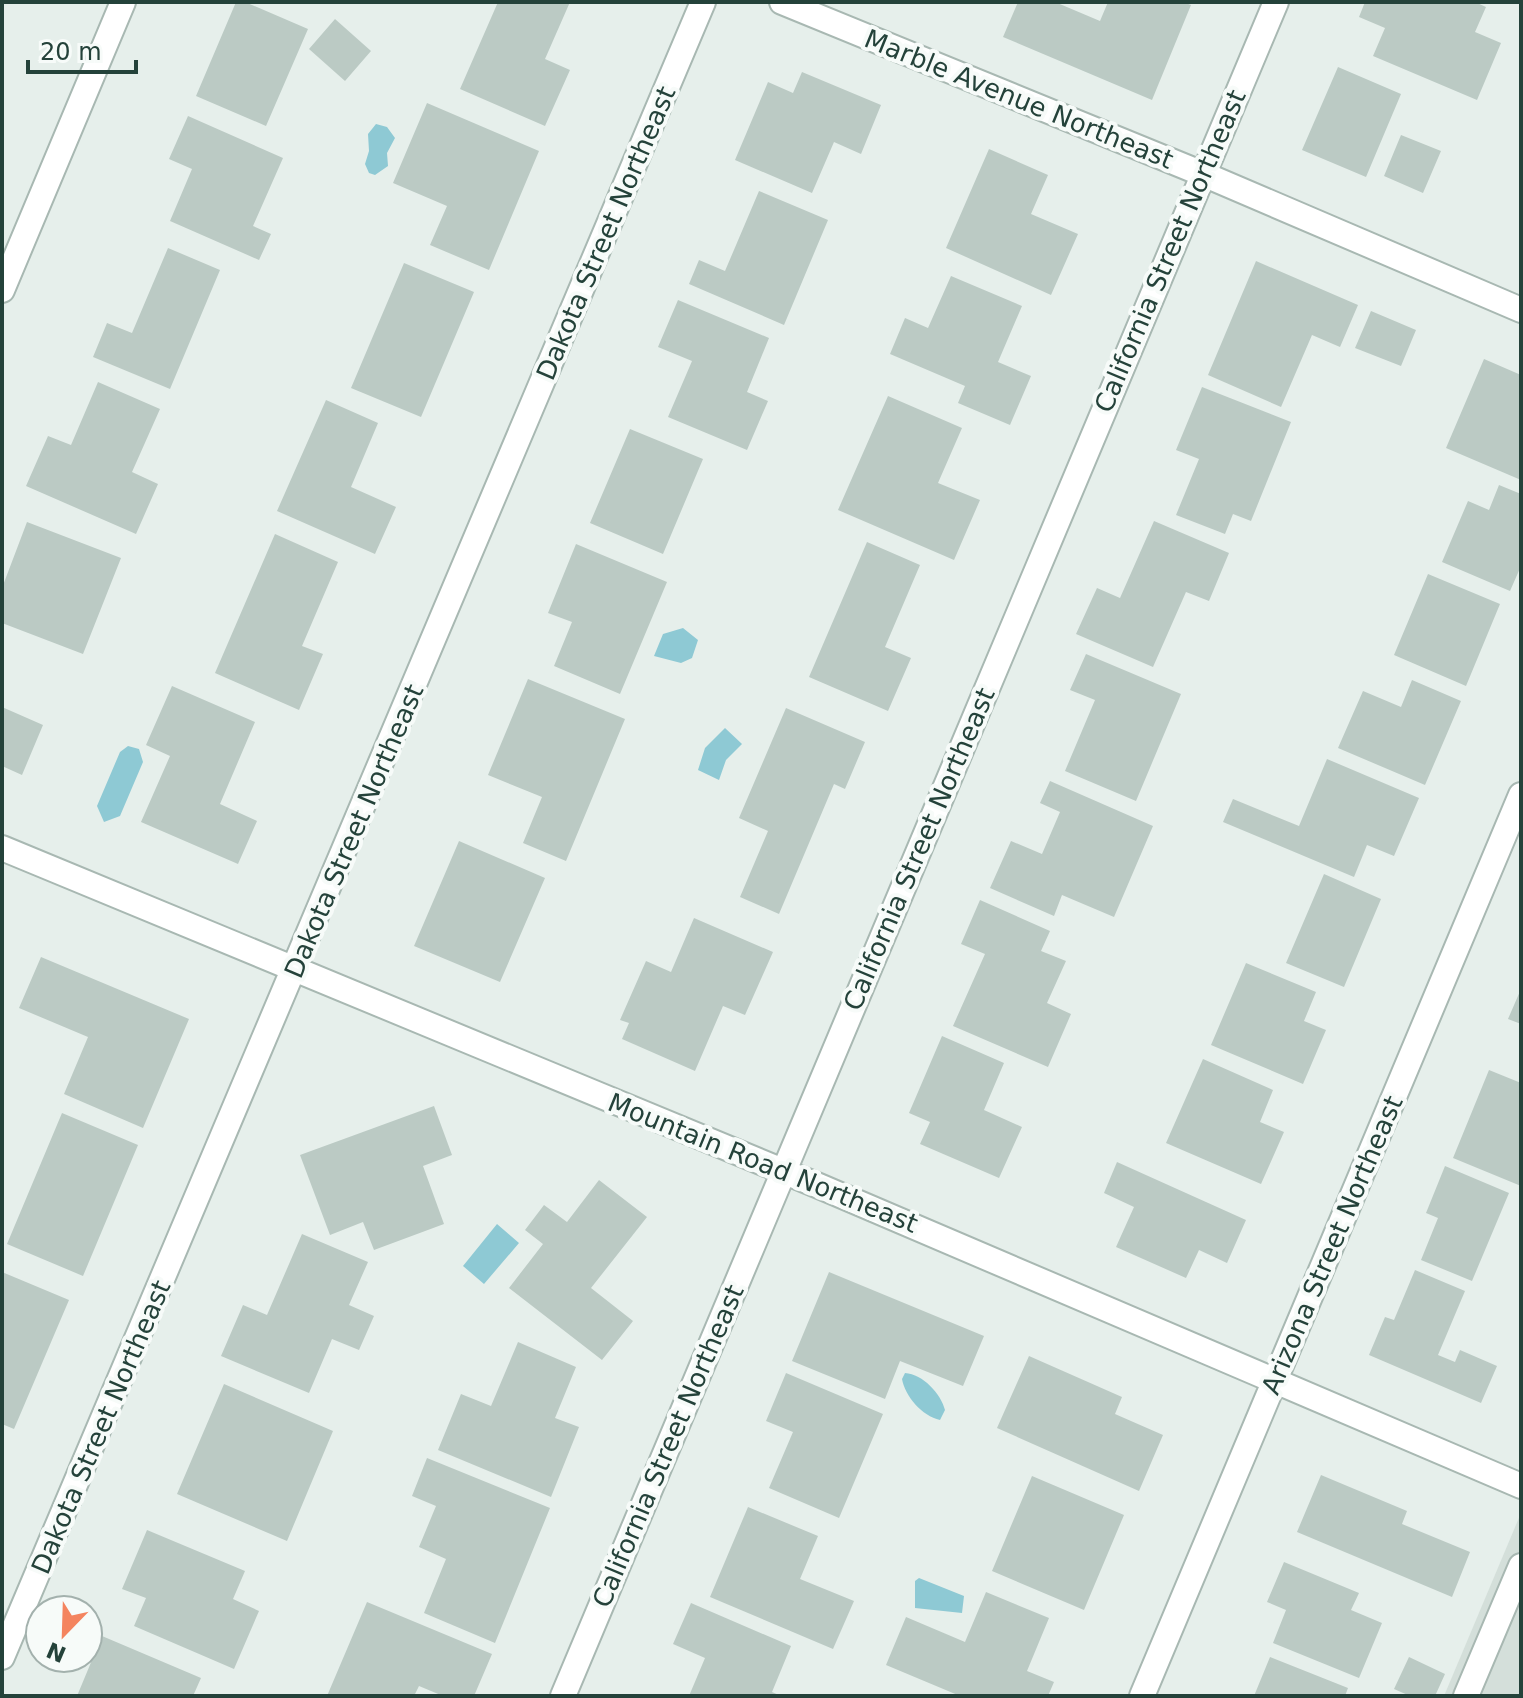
<svg xmlns="http://www.w3.org/2000/svg" width="1523" height="1698" viewBox="0 0 1523 1698" font-family="'DejaVu Sans',sans-serif">
  <rect width="100%" height="100%" fill="#e6efeb"/>
  <path fill="#d4dfda" d="M1521 1513V1696H1444Z"/>
  <path fill="#8ec9d4" d="M376 124 387 127 395 138 387 153 388 166 375 175 369 173 365 164 369 151 368 134Z
    M683 628 698 640 692 658 681 663 654 656 663 634Z
    M725 728 742 744 726 760 719 780 698 770 705 748Z
    M128 746 139 749 143 762 120 816 104 822 97 806 120 752Z
    M497 1224 519 1243 484 1284 463 1266Z
    M905 1373C923 1374 941 1394 945 1410L940 1420C922 1416 905 1396 902 1379Z
    M919 1578 964 1596 962 1613 915 1608V1581Z"/>
  <path fill="#bbcac4" d="M236 2H245L308 29 266 126 196 96Z
    M498 2H570L545 59 570 70 545 126 460 89Z
    M1018 2H1055L1100 21 1108 2H1183L1191 5 1152 100 1003 37Z
    M1365 2H1475L1486 7 1475 32 1501 43 1477 100 1373 56 1385 28 1359 17Z
    M335 19 371 51 345 81 309 49Z
    M1338 67 1401 94 1366 177 1302 150Z
    M802 72 881 105 861 154 834 142 812 193 735 160 768 82 793 93Z
    M427 103 539 151 489 270 430 245 447 206 393 183Z
    M188 116 283 158 253 226 271 234 259 260 170 221 192 169 169 159Z
    M1401 135 1441 151 1423 193 1384 176Z
    M989 149 1048 175 1031 214 1078 234 1051 295 946 248Z
    M759 191 828 220 784 325 689 284 699 260 725 271Z
    M168 248 220 270 170 389 93 357 107 323 132 333Z
    M1256 261 1358 305 1340 347 1312 335 1281 407 1208 375Z
    M404 263 474 292 421 417 351 388Z
    M951 276 1022 306 998 362 1031 376 1010 425 958 403 965 386 890 354 905 318 928 328Z
    M678 300 769 338 747 392 768 401 747 450 668 417 692 361 658 347Z
    M1371 311 1416 330 1401 366 1355 348Z
    M1484 359 1521 375V480L1446 448Z
    M98 382 160 409 132 472 158 484 136 534 26 486 48 436 71 445Z
    M1202 387 1291 422 1251 521 1233 514 1225 534 1176 515 1199 459 1176 450Z
    M888 396 962 428 938 483 980 500 954 560 838 510Z
    M326 400 378 423 351 487 396 507 375 554 277 511Z
    M630 429 703 459 663 554 590 523Z
    M1499 485 1521 494V566L1510 591 1442 562 1468 501 1489 510Z
    M1154 521 1229 553 1209 601 1186 592 1153 667 1076 634 1097 588 1120 598Z
    M27 522 121 558 83 654 2 623V588Z
    M275 534 338 562 302 646 323 654 299 710 215 673Z
    M867 542 920 565 885 647 911 658 888 711 809 677Z
    M576 544 667 582 620 694 554 666 572 622 548 613Z
    M1428 574 1500 604 1466 686 1394 655Z
    M1086 654 1181 694 1136 801 1065 771 1095 700 1070 690Z
    M528 679 625 719 566 861 523 843 542 797 488 775Z
    M1412 680 1461 701 1425 785 1338 748 1363 691 1401 707Z
    M172 686 255 722 220 804 257 821 238 864 141 822 170 756 146 745Z
    M2 707 43 725 22 775 2 766Z
    M786 708 865 742 845 789 834 784 779 914 740 897 768 831 739 818Z
    M1327 759 1419 798 1394 856 1367 845 1354 877 1223 822 1233 799 1299 826Z
    M1050 781 1153 826 1114 917 1062 895 1054 916 990 888 1011 841 1042 854 1060 812 1040 803Z
    M459 841 545 878 500 982 414 946Z
    M1324 874 1381 899 1344 987 1286 963Z
    M980 900 1050 931 1041 951 1066 961 1047 1003 1071 1014 1048 1067 953 1026 985 954 961 944Z
    M694 918 773 952 745 1015 723 1006 695 1071 622 1039 629 1023 620 1020 646 961 671 972Z
    M41 957 189 1019 143 1128 64 1094 88 1037 19 1008Z
    M1246 963 1316 992 1304 1021 1326 1030 1303 1084 1211 1045Z
    M1521 989V1024L1508 1019Z
    M942 1036 1004 1063 984 1110 1022 1127 999 1178 920 1144 930 1122 909 1113Z
    M1203 1059 1273 1090 1260 1122 1284 1132 1261 1184 1166 1143Z
    M1489 1070 1521 1083V1186L1453 1158Z
    M434 1106 452 1155 423 1166 444 1224 374 1250 363 1222 330 1235 300 1155Z
    M62 1113 138 1145 83 1276 7 1244Z
    M1117 1162 1246 1220 1227 1263 1199 1250 1186 1278 1116 1247 1134 1207 1104 1193Z
    M1445 1166 1509 1193 1472 1281 1421 1260 1438 1218 1426 1213Z
    M599 1180 647 1217 591 1288 633 1321 602 1360 509 1288 543 1244 525 1230 544 1205 567 1222Z
    M302 1234 368 1262 349 1305 374 1316 359 1350 332 1339 309 1393 221 1356 243 1305 267 1315Z
    M1415 1270 1465 1291 1438 1355 1455 1362 1460 1350 1497 1366 1481 1403 1369 1355 1385 1317 1394 1320Z
    M2 1272 69 1300 14 1429 2 1424Z
    M829 1272 984 1336 963 1386 900 1361 885 1399 792 1361Z
    M518 1342 576 1367 555 1418 579 1427 551 1497 438 1450 461 1394 491 1406Z
    M1029 1356 1122 1397 1115 1414 1163 1435 1139 1491 997 1428Z
    M786 1373 883 1414 839 1518 769 1488 793 1432 766 1421Z
    M224 1384 333 1431 287 1541 177 1494Z
    M427 1458 550 1508 495 1643 424 1613 446 1559 419 1547 436 1506 412 1496Z
    M1321 1475 1407 1511 1402 1524 1470 1552 1452 1597 1297 1532Z
    M1032 1476 1124 1515 1084 1610 992 1571Z
    M748 1507 818 1536 800 1579 854 1601 833 1649 710 1597Z
    M147 1530 245 1571 233 1599 259 1611 234 1669 134 1626 146 1598 122 1589Z
    M1284 1562 1359 1593 1351 1610 1382 1623 1359 1678 1273 1643 1286 1610 1267 1602Z
    M986 1592 1049 1618 1027 1671 1054 1682 1048 1696H960L886 1665 906 1617 965 1642Z
    M367 1602 492 1654 474 1696H443L419 1686 414 1696H327Z
    M691 1603 791 1646 772 1692 781 1696H689L705 1658 673 1644Z
    M102 1636 201 1678 193 1696H77Z
    M1270 1657 1348 1688 1345 1696H1254Z
    M1409 1657 1445 1674 1435 1696H1410L1394 1689Z"/>
  <g fill="none" stroke-linecap="round" stroke-linejoin="round">
    <defs>
      <path id="minor" d="M782 2 1203 174 1521 310
        M2 290 123 2
        M2 848 819 1186 1521 1486
        M2 1657 703 2
        M563 1696 1276 2
        M1142 1696 1521 795
        M1466 1696 1521 1566"/>
    </defs>
    <use href="#minor" stroke="#a8b8b2" stroke-width="28"/>
    <use href="#minor" stroke="#fff" stroke-width="24"/>
  </g>
  <g text-anchor="middle" dominant-baseline="central" stroke-width="8" stroke-linejoin="round" paint-order="stroke">
    <g font-size="26" fill="#24423a" stroke="#f7fbf9">
      <text transform="translate(1019 99) rotate(22)">Marble Avenue Northeast</text>
      <text transform="translate(606 233) rotate(-67)">Dakota Street Northeast</text>
      <text transform="translate(1170 251) rotate(-67)">California Street Northeast</text>
      <text transform="translate(354 831) rotate(-67)">Dakota Street Northeast</text>
      <text transform="translate(919 849) rotate(-67)">California Street Northeast</text>
      <text transform="translate(763 1163) rotate(22)">Mountain Road Northeast</text>
      <text transform="translate(1332 1245) rotate(-67)">Arizona Street Northeast</text>
      <text transform="translate(101 1427) rotate(-67)">Dakota Street Northeast</text>
      <text transform="translate(668 1446) rotate(-67)">California Street Northeast</text>
    </g>
  </g>
  <rect width="1523" height="1698" fill="none" stroke="#24423a" stroke-width="8"/>
  <g transform="translate(64 1634) rotate(203)"><circle r="38" fill="#f7fbf9" stroke="#a3b1ad" stroke-width="2"/>
  <path d="M0-6L14 30L0 20L-14 30Z" fill="#f4845f"/>
  <text y="-12" font-size="22" font-weight="bold" text-anchor="middle" fill="#24423a">N</text>
  </g>
  <path d="M28 60v12h108v-12" fill="none" stroke="#24423a" stroke-width="4"/>
  <text x="40" y="60" font-size="24" fill="#24423a" stroke="#f7fbf9" stroke-width="6" paint-order="stroke">20 m</text>
</svg>
